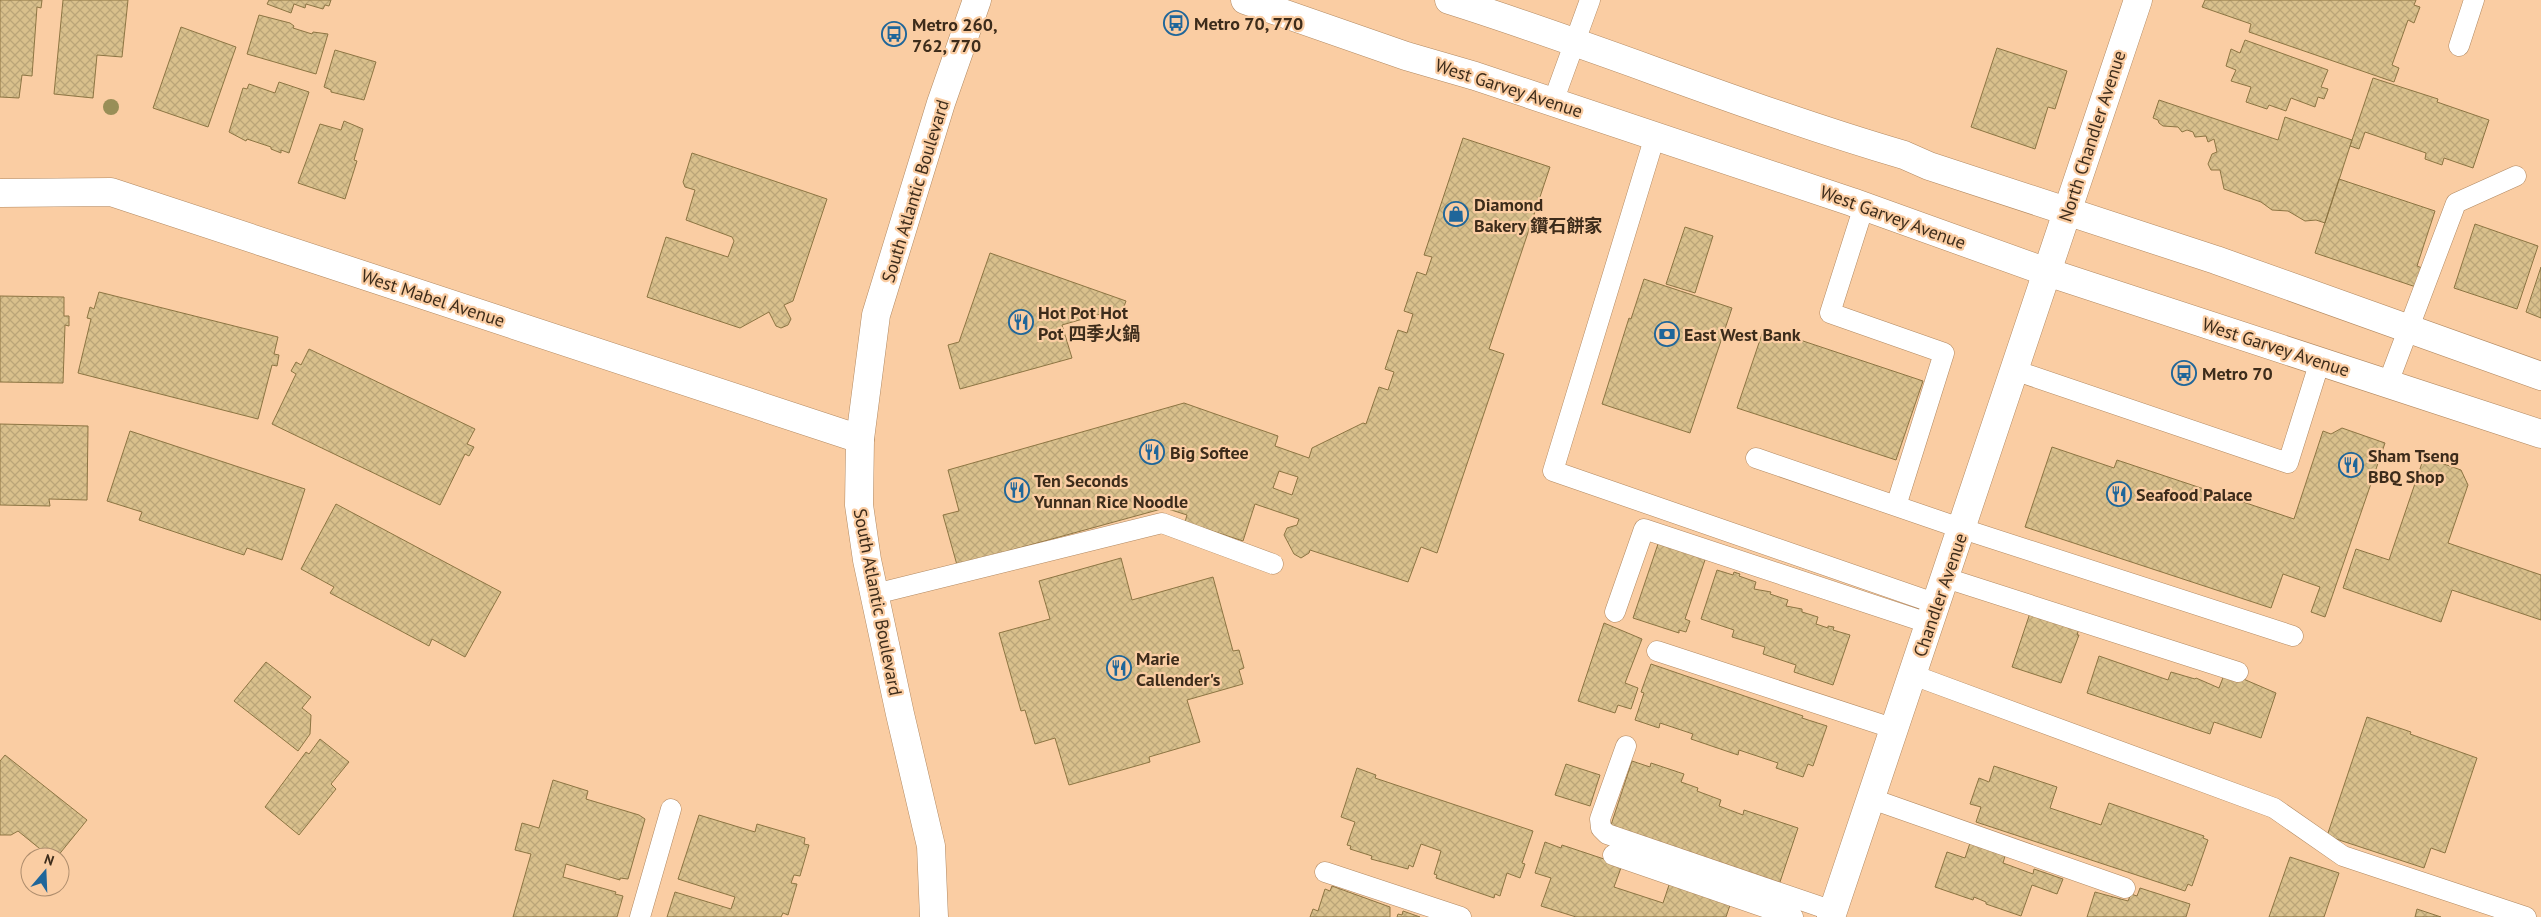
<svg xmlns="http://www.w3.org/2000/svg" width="2541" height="917" viewBox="0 0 2541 917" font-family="'PT Sans','Noto Sans SC',sans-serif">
  <defs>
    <pattern id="building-cross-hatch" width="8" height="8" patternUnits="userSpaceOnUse" patternTransform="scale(1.25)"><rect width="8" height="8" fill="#d9c08c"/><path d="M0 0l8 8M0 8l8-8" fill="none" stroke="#bba578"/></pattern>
  </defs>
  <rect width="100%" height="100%" fill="#facda3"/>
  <path fill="url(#building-cross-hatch)" stroke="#8d7543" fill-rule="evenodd" d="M0 0H42L41 8 37 7 32 76 22 75 19 98 0 97Z
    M63 0H128L122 57 97 55 93 98 54 94Z
    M269 0H331L329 6 325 5 323 9 306 4 305 8 294 4 291 13 267 4Z
    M2205 0H2416L2414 5 2420 7 2414 23 2408 20 2392 65 2399 68 2394 82 2249 32 2251 24 2202 7Z
    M259 15 290 23 294 26 293 28 312 34 313 32 328 34 316 74 247 54Z
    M181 27 236 47 208 127 153 108Z
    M2245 40 2328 70 2321 87 2328 89 2324 99 2318 97 2315 107 2291 98 2286 111 2269 105 2267 109 2246 102 2251 87 2231 81 2236 70 2226 66 2231 49 2240 53Z
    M1997 48 2067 71 2055 109 2048 107 2035 149 1971 127Z
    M335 50 376 62 364 100 331 92V90L324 87Z
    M2373 78 2438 99 2437 102 2489 120 2473 168 2444 158 2442 165 2425 159 2426 153 2365 132 2359 149 2350 146Z
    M279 82 309 92 289 153 281 150V153L271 149V147L247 139 246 141 229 132 243 88 247 89 249 84 275 93Z
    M2159 100 2278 140 2285 117 2352 140 2325 223 2316 220 2305 221 2288 211 2272 210 2261 202 2224 189 2220 170H2211L2208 164 2212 154 2217 152 2214 139 2208 142 2206 136 2195 137 2193 132 2187 130 2182 132 2178 127 2163 126 2159 123 2158 120 2153 118Z
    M344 121 363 129 354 160 357 161 345 199 298 183 320 124 341 130Z
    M1463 138 1550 167 1489 349 1504 354 1437 553 1421 547 1408 582 1310 550 1309 553 1301 558 1294 554 1284 535 1287 528 1297 525 1299 519 1255 504 1243 541 1185 522 1187 515 1165 508 957 565 943 515 959 511 948 470 1184 403 1278 436 1275 446 1309 458 1312 448 1363 423 1366 424 1379 387 1388 390 1394 372 1385 369 1398 330 1407 333 1413 314 1404 311 1417 272 1426 275 1432 257 1424 255ZM1279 471 1298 477 1292 495 1273 488Z
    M692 153 827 199 793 301 784 305 791 319 788 325 781 328 776 326 769 312 740 328 647 297 666 237 728 257 734 241 732 237 686 220 695 190 685 187 683 182Z
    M2339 179 2435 211 2417 266 2422 268 2416 287 2315 253Z
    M2475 224 2538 246 2517 309 2454 288Z
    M1685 227 1713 236 1695 293 1666 284Z
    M990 253 1126 301 1122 312 1114 310 1062 325 1072 358 960 389 948 345 959 342Z
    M2541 267V318L2526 312Z
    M1644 279 1732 308 1690 433 1602 404 1629 318 1631 319Z
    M99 292 278 337 274 354 279 355 277 366 272 365 258 419 78 373 91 319 87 318 90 307 94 309Z
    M0 296 64 297V316H69V326L65 325 63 383 0 382Z
    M1764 328 1923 381 1896 460 1737 408Z
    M309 349 475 429 467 444 474 447 469 456 465 454 440 505 272 424 296 374 291 371 296 362 301 365Z
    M0 424 88 426 87 500 49 499 50 506 0 505Z
    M2342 428 2385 443 2325 617 2311 612 2320 587 2283 574 2271 608 2025 527 2052 447 2114 468 2117 460 2294 519 2323 431 2331 434Z
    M130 431 305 489 282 560 247 548 244 555 139 520 142 512 107 501Z
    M2424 457 2461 470 2468 485 2448 543 2541 575V620L2452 590 2441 622 2343 588 2356 549 2389 560Z
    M336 504 501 592 465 657 432 639 429 646 330 593 334 587 301 569Z
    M1659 541 1707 554 1685 619 1690 621 1686 632 1679 630V633L1633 618Z
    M1121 558 1132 600 1213 577 1233 651 1239 650 1244 668 1239 670 1243 684 1187 700 1200 742 1149 757 1150 762 1069 785 1055 738 1035 744 1025 710 1021 711 999 633 1050 619 1039 581Z
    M1717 570 1733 575 1734 572 1740 574 1739 576 1756 582 1754 589 1771 592 1770 594 1788 600 1786 606 1802 609V612L1818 617 1816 624 1828 628V626L1834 627 1833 630 1850 635 1833 685 1794 672 1796 665 1763 654 1765 647 1732 637 1734 630 1701 619Z
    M2030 613 2079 629 2077 635H2079L2061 683 2012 667Z
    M1604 623 1642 639 1625 683 1638 688 1631 709 1618 705 1615 713 1578 701Z
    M2099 656 2168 680 2171 672 2195 679 2196 678 2219 688 2224 675 2241 678 2276 693 2261 738 2214 722 2210 734 2087 693Z
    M266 662 311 697 302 708 311 715 310 734 298 751 234 701Z
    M1651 664 1803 716 1802 718 1827 726 1813 766 1808 764 1803 777 1776 768 1778 763 1739 750 1738 755 1691 739 1693 734 1660 723 1659 728 1635 720 1644 693 1641 692Z
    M2367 717 2411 732 2410 734 2477 758 2445 853 2431 848 2424 868 2327 836Z
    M320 739 349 762 331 784 336 789 299 835 265 807 306 752 309 754Z
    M5 755 87 820 57 857H50L18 831 11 835H0V761Z
    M1632 761 1650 767 1651 763 1684 774 1681 782 1698 788 1697 791 1721 800 1719 806 1743 815 1744 810 1798 828 1779 885 1609 831Z
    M1566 764 1600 775 1590 806 1555 795Z
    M1994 766 2057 787 2050 808 2101 825 2109 803 2204 836 2203 838 2208 840 2192 886 2188 884 2185 891 1976 822 1981 807 1970 804 1979 778 1989 782Z
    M1357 768 1376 775 1375 778 1533 831 1522 863 1525 864 1520 878 1507 873 1500 896 1495 894 1494 898 1436 878 1437 875 1434 874 1441 851 1421 844 1413 867 1409 865 1408 869 1371 859 1372 856 1350 849 1351 846 1347 845 1355 822 1341 817Z
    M553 780 588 791 586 799 639 815 645 819 628 879 620 878V880L566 864 563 877 616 892 615 894 623 896 617 917H513L531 854 515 850 522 823 539 828Z
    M699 815 755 832 757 824 805 838 804 844 809 845 800 876 794 875 791 883 797 884 788 915 783 913 781 917H667L675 892 731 909 735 897 678 879Z
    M1545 842 1561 848 1562 845 1622 865 1614 887 1663 903 1670 882 1730 905 1726 917H1576L1541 906 1551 878 1535 873Z
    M1970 843 2005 856 2003 863 2033 874 2034 869 2063 879 2057 894 2032 885 2021 916 1986 904V902L1974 897 1973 900 1935 887 1947 852 1965 858Z
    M2290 857 2339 873 2324 917H2269Z
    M1332 886 1390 907V917H1310L1313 909 1318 911 1325 889 1330 891Z
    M2140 888 2190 904 2186 917H2087L2095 892 2128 901 2131 894 2137 896Z
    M2417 909 2441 917H2415Z
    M1403 911 1420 917H1397L1398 914 1402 915Z"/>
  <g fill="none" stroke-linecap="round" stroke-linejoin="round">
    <defs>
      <path id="service" d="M2459 46 2474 0
        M1553 102 1590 0
        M1655 136 1553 471 1937 604
        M1864 206 1830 313 1944 353 1896 506
        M2014 370 2288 463 2320 361
        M2388 383 2456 203 2516 176
        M1756 458 1963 529 2293 636
        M1946 578 2238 672
        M875 594 1162 523 1273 564
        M1615 612 1644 529 1931 624
        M1657 651 1895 729
        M1913 675 2274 808 2343 856 2526 917
        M1626 746 1600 819 1601 828 1607 834 1833 911
        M1872 799 2125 888
        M1613 855 1793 917
        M1325 872 1461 917
        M640 917 671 809"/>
      <path id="minor" d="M0 193 111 192 860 439
        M1831 917 2138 0"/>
      <path id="primary" d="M1245 0 1406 56 1475 76 1852 202 2047 272 2541 434
        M1449 0C1602 48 1750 110 1904 155L1929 166 2216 260 2541 376
        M934 917 931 846 900 714 867 560 859 505 860 439 876 315 941 103 977 0"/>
    </defs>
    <use href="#service" stroke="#b18860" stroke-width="21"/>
    <use href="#minor" stroke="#b18860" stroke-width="29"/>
    <use href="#primary" stroke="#b18860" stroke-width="29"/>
    <use href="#service" stroke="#fff" stroke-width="20"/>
    <use href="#minor" stroke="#fff" stroke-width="28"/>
    <use href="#primary" stroke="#fff" stroke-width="28"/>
  </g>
  <circle fill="#988e57" cx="111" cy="107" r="8"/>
  <defs>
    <symbol id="bus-ring" viewBox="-11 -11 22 22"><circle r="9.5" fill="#facda3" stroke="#1f669a" stroke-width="1.5"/><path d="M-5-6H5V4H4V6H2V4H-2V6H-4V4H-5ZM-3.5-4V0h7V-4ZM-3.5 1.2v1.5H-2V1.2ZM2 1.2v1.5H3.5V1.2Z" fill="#1f669a"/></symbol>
    <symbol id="shop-ring" viewBox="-11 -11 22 22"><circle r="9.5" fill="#facda3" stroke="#1f669a" stroke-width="1.5"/><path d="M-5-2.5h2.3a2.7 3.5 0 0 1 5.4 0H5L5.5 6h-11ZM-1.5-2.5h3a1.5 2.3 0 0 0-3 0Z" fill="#1f669a"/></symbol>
    <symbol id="restaurant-ring" viewBox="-11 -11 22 22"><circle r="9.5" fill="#facda3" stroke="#1f669a" stroke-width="1.5"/><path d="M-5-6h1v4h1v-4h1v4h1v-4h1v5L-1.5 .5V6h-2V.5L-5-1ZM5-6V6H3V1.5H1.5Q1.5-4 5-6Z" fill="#1f669a"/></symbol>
    <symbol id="bank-ring" viewBox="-11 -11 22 22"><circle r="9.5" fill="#facda3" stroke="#1f669a" stroke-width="1.5"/><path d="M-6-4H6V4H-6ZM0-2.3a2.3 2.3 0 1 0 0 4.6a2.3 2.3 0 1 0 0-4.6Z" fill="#1f669a"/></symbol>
  </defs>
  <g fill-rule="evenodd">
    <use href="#bus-ring" x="1162" y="9" width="28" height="28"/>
    <use href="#bus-ring" x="880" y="20" width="28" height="28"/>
    <use href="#shop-ring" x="1442" y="200" width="28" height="28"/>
    <use href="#restaurant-ring" x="1007" y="308" width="28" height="28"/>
    <use href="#bank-ring" x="1653" y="320" width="28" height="28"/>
    <use href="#bus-ring" x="2170" y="359" width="28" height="28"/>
    <use href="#restaurant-ring" x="1138" y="438" width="28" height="28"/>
    <use href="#restaurant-ring" x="2337" y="451" width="28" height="28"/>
    <use href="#restaurant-ring" x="1003" y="476" width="28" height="28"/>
    <use href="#restaurant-ring" x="2105" y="480" width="28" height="28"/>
    <use href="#restaurant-ring" x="1105" y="654" width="28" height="28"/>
  </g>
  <g text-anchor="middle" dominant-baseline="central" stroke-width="4.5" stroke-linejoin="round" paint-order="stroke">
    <g font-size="18" font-weight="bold" fill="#3d2c1b" stroke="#facda3" text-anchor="start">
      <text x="1194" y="23">Metro 70, 770</text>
      <text x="912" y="24">Metro 260,<tspan x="912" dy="21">762, 770</tspan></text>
      <text x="1474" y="204">Diamond<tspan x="1474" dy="21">Bakery 鑽石餅家</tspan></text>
      <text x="1038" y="312">Hot Pot Hot<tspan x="1038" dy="21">Pot 四季火鍋</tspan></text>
      <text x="1684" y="334">East West Bank</text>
      <text x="2202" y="373">Metro 70</text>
      <text x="1170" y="452">Big Softee</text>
      <text x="2368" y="455">Sham Tseng<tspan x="2368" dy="21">BBQ Shop</tspan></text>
      <text x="1034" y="480">Ten Seconds<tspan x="1034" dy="21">Yunnan Rice Noodle</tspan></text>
      <text x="2136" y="494">Seafood Palace</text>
      <text x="1136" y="658">Marie<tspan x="1136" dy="21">Callender's</tspan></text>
    </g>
    <g font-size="18" fill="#3d2c1b" stroke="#facda3">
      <text transform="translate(1509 88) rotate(18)">West Garvey Avenue</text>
      <text transform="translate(2092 136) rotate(-72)">North Chandler Avenue</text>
      <text transform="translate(915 191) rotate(-73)">South Atlantic Boulevard</text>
      <text transform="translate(1893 217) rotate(20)">West Garvey Avenue</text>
      <text transform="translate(433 298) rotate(18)">West Mabel Avenue</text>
      <text transform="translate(2276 347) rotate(18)">West Garvey Avenue</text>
      <text transform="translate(1940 595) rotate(-71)">Chandler Avenue</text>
      <text transform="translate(878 602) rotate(79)">South Atlantic Boulevard</text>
    </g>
  </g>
  <g transform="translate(45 872) rotate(19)"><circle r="24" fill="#facda3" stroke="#ae8d6d"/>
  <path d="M0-4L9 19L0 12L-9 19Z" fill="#1f669a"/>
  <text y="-8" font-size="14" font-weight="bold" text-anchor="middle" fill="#3d2c1b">N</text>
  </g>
</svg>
